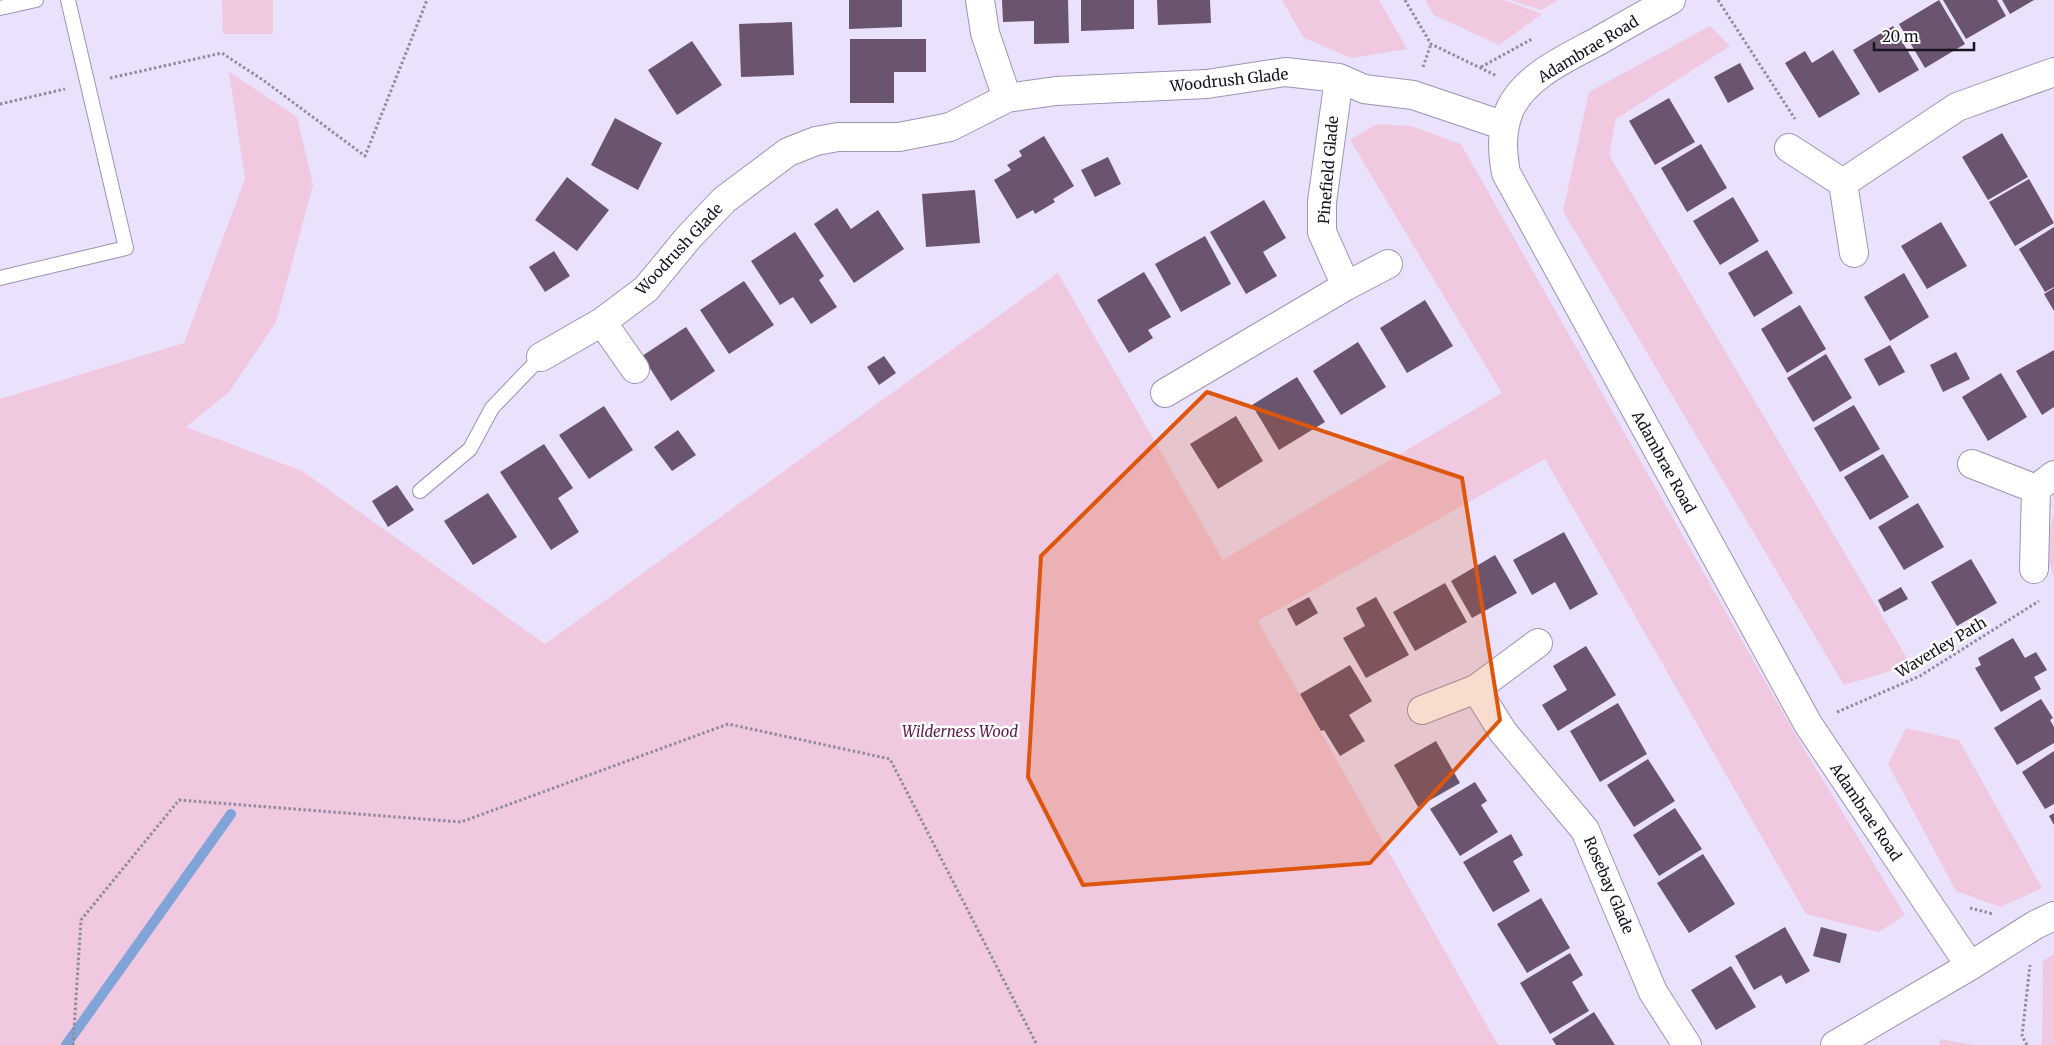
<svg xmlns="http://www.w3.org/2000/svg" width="2054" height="1045" viewBox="0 0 2054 1045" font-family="Merriweather,serif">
  <rect width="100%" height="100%" fill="#eae1fd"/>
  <path fill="#f0c8df" d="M222 0H273V34H223Z
    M1282 0H1379L1407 49 1352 58 1304 38Z
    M1425 0H1504L1542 14 1499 45 1434 15Z
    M1511 0H1559L1541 10Z
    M1710 26 1730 46 1616 119 1609 155 1911 665 1844 685 1563 211 1589 92Z
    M229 72 297 117 313 185 276 322 229 392 186 427 302 471 545 644 1058 273 1223 560 1502 393 1350 140 1377 124 1411 126 1461 144 1795 734 1905 915 1879 932 1806 914 1545 459 1258 621 1498 1045H0V399L184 343 245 179Z
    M2054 515V577C2046 558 2046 534 2054 515Z
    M1906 728 1959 740 2042 888 2001 907 1956 891 1888 764Z
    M2054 954V1045H2042L2043 961Z
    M1940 1039 1974 1045H1939Z"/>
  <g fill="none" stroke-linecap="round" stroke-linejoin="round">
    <path stroke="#80a4d8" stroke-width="10" d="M66 1045 231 814"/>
  </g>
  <path fill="#6a546e" d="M849 0H902V27L849 29Z
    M1002 0H1068L1069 43 1034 44V21L1003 22Z
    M1081 0H1134V29L1081 31Z
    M1157 0H1210L1211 23 1158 25Z
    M1939 0 1965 44 1925 68 1899 24Z
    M1943 0H1997L2006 16 1966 39Z
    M2002 0H2034L2010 14Z
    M792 22 794 75 741 77 739 24Z
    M1893 26 1919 70 1879 93 1853 50Z
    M850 39H926V72H894V103H850Z
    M692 41 722 85 677 115 648 70Z
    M1833 50 1860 94 1819 118 1785 63 1805 51 1812 63Z
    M1740 63 1754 89 1728 103 1714 77Z
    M1669 98 1695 142 1655 165 1629 121Z
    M615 118 662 143 638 190 591 165Z
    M2002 133 2028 177 1988 200 1962 157Z
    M1044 136 1074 186 1053 199 1055 202 1035 214 1033 210 1017 219 994 180 1011 170 1007 165 1022 156 1019 151Z
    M1701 144 1727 188 1687 212 1661 168Z
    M1108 157 1121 184 1095 197 1081 170Z
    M567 177 609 210 577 251 535 220Z
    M2029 179 2054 223 2015 246 1989 202Z
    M975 190 980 243 926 247 922 194Z
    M1733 197 1759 241 1720 265 1693 221Z
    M1264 200 1286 238 1263 252 1277 276 1246 294 1210 232Z
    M837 208 851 229 878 210 904 249 854 283 814 224Z
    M1941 222 1967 266 1927 289 1901 246Z
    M2054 227V287L2045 292 2019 249Z
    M795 232 824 276 819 280 837 307 811 324 793 297 780 305 751 261Z
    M1205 236 1231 284 1181 312 1155 264Z
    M1767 250 1793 293 1754 317 1728 273Z
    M554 251 570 276 545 292 529 267Z
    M1144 272 1171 317 1148 330 1153 338 1129 353 1097 300Z
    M1904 273 1929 317 1890 341 1864 297Z
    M744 281 774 325 729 354 700 310Z
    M2054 288V311L2044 294Z
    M1425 300 1453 346 1407 373 1380 328Z
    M1800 305 1826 349 1787 373 1761 329Z
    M686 327 715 371 671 401 642 356Z
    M1358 342 1386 387 1341 415 1313 371Z
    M1890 345 1905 372 1879 386 1864 359Z
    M2054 350V407L2042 415 2016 371Z
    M1956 352 1970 379 1943 392 1930 365Z
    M1826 354 1852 398 1813 422 1787 378Z
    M884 356 896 373 879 385 867 367Z
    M2001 373 2027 417 1988 441 1962 397Z
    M1297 377 1325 422 1279 450 1252 405Z
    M1854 405 1880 449 1840 472 1814 428Z
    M604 406 633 450 589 479 559 435Z
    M1236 416 1263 461 1218 489 1190 444Z
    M678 430 696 455 672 471 654 447Z
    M544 444 573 488 558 498 579 532 551 550 500 472Z
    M1883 454 1909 497 1870 520 1844 477Z
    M397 485 414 510 388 527 372 501Z
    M488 493 517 537 473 565 444 521Z
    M1918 503 1944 547 1904 570 1878 527Z
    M1564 532 1598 594 1570 610 1555 582 1532 595 1513 560Z
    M1495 555 1517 593 1472 618 1451 581Z
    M1971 559 1997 603 1957 626 1931 582Z
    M1445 583 1467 622 1415 651 1393 612Z
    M1901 587 1908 599 1884 612 1878 600Z
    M1309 597 1318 613 1296 626 1287 609Z
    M1376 597 1409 655 1366 678 1343 638 1365 626 1356 608Z
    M2013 638 2025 658 2036 652 2047 670 2034 677 2041 689 2001 712 1975 668 1981 665 1978 658Z
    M1586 646 1616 695 1558 731 1542 705 1567 690 1553 666Z
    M1350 665 1372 701 1349 715 1365 741 1340 756 1324 730 1321 731 1300 694Z
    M2041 699 2053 718 2050 720 2054 727V743L2017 765 1994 728Z
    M1618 703 1647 754 1600 782 1570 731Z
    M1436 741 1460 783 1418 807 1394 765Z
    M2054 751V804L2045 809 2022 772Z
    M1648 759 1675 801 1634 827 1607 785Z
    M1475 782 1487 801 1481 805 1498 832 1460 856 1430 809Z
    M1675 808 1702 849 1659 876 1633 835Z
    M2054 813V825L2049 816Z
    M1511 834 1523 855 1513 861 1530 891 1493 912 1463 862Z
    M1703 854 1735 904 1689 933 1657 883Z
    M1541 898 1570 948 1527 973 1497 924Z
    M1785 927 1810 971 1786 984 1781 975 1754 990 1735 956Z
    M1821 927 1847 934 1840 963 1813 956Z
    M1570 953 1583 975 1572 982 1589 1011 1550 1034 1520 983Z
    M1731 966 1756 1007 1716 1030 1691 990Z
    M1594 1012 1615 1045H1556L1552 1039Z"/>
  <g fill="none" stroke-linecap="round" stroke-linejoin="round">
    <defs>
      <path id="lane" d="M0 8 36 0
        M0 278 126 248 68 0
        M420 491 470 449 492 408 541 357"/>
      <path id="street" d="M980 0 985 33 1007 98
        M1671 0C1647 13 1624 26 1600 40 1569 57 1526 75 1510 109 1501 130 1502 151 1506 173L1808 724 1970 966
        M1339 78 1322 202V232L1346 286 1388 264
        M1789 148 1843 183
        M1854 253 1843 183 1957 107 2054 72
        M541 357 602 322
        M635 369 602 322 646 289 688 238 724 200 788 152 816 141 838 137H899L950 127 1007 98 1056 91 1207 84 1285 72 1339 78 1364 89 1413 95 1505 126
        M1165 393 1346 286
        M1972 464 2036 489 2054 475
        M2034 569 2036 489
        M1538 643 1476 689 1503 732 1585 830 1653 992 1687 1045
        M1422 710 1476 689
        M1835 1045 1970 966 2035 925 2054 916"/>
    </defs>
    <use href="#lane" stroke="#9e93b3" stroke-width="16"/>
    <use href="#street" stroke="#9e93b3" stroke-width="30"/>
    <path stroke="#918a9f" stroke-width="3" stroke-dasharray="2.5 2.5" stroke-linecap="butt" d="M1405 0 1431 44 1497 76
      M1718 0 1795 119
      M1423 67 1431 44
      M1481 67 1532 39
      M110 78 222 53 263 80 365 156 427 0
      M0 104 65 89
      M1837 712 1920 676 2039 601
      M1970 908 1993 914
      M73 1045 81 920 179 800 461 822 728 724 890 759 1037 1045
      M2027 1045 2022 1036 2030 965"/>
    <use href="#lane" stroke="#fff" stroke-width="14"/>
    <use href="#street" stroke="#fff" stroke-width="28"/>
  </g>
  <path fill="#de560d" fill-opacity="0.2" stroke="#de560d" stroke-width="4" stroke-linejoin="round" d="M1207 392 1462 478 1500 720 1370 863 1083 885 1028 777 1041 556Z"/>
  <g text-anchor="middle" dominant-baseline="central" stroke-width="5" stroke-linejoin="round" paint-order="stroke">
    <g font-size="15" fill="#18131f" stroke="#fff">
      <text transform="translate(1588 49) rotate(-31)">Adambrae Road</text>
      <text transform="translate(1229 80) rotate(-6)">Woodrush Glade</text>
      <text transform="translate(1328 170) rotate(-85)">Pinefield Glade</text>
      <text transform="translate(679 249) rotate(-47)">Woodrush Glade</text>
      <text transform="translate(1664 462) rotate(61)">Adambrae Road</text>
      <text transform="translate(1941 647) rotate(-31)">Waverley Path</text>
      <text transform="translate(1866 812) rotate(56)">Adambrae Road</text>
      <text transform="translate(1609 885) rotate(67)">Rosebay Glade</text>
    </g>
    <g font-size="15" font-style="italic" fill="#631c4d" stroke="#fff">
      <text x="960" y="731">Wilderness Wood</text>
    </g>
  </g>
  <path d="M1874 42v8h100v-8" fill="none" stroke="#18131f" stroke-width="2.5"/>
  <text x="1882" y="42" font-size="15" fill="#18131f" stroke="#ffffff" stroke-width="4" paint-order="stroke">20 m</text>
</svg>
